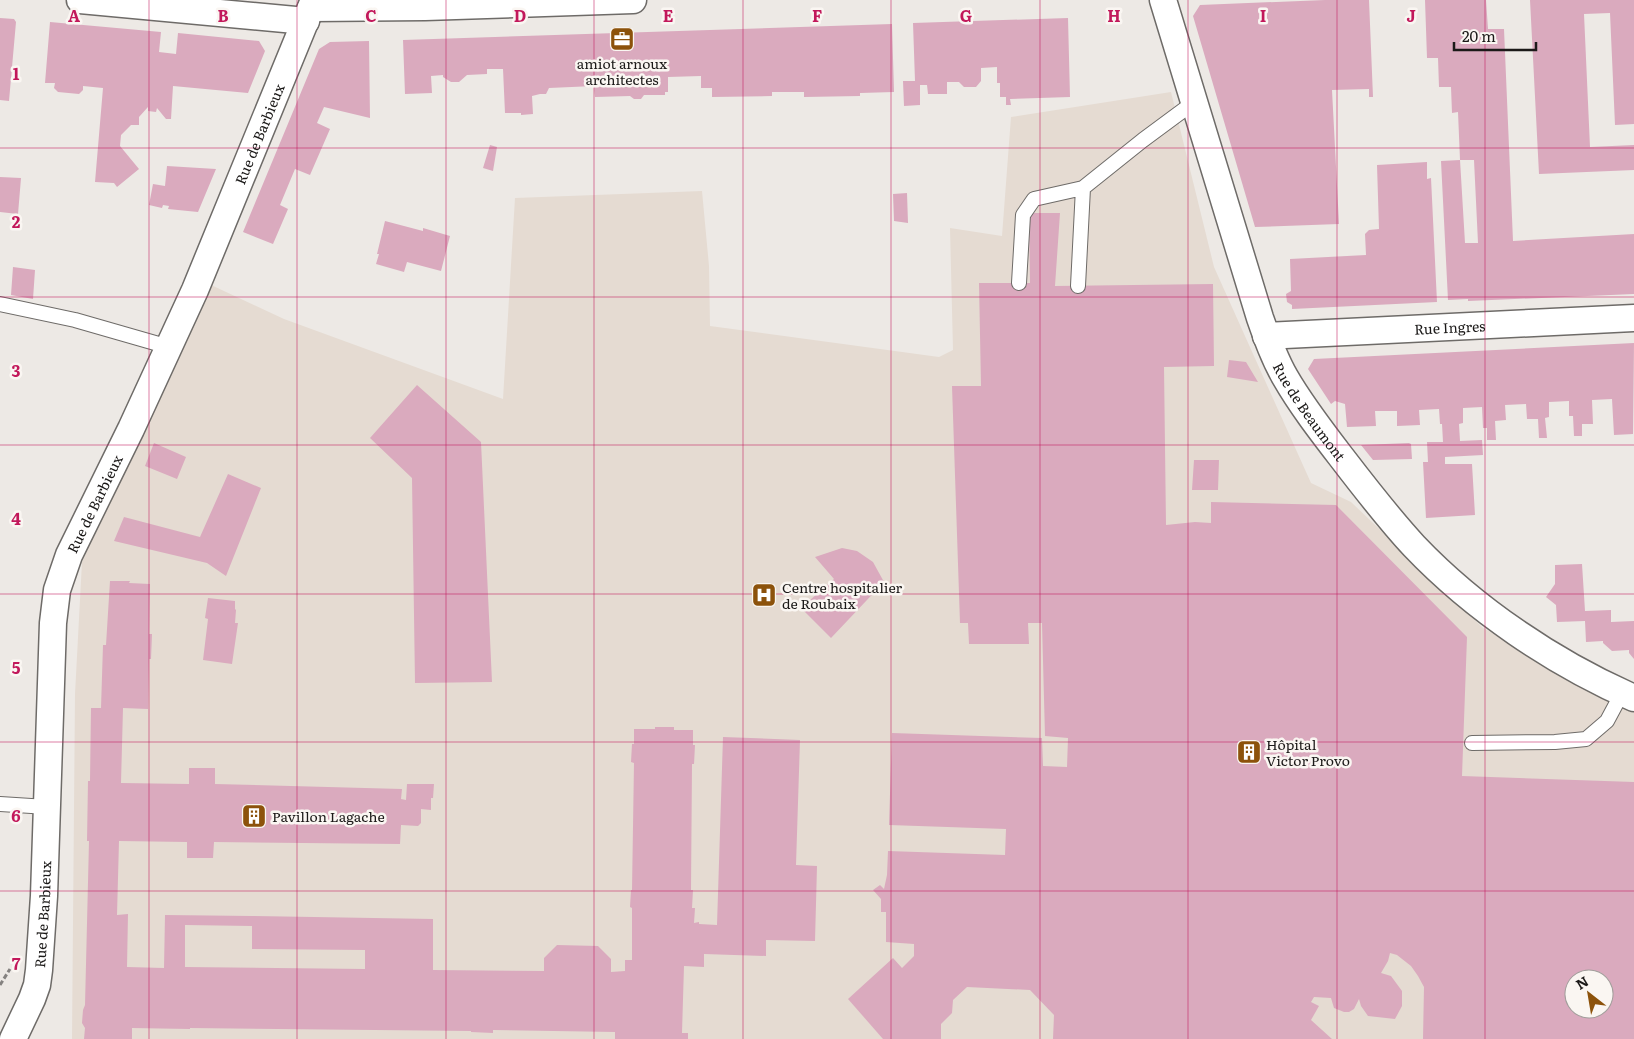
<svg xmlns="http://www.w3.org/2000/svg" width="1634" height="1039" viewBox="0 0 1634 1039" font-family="Literata,serif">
  <rect width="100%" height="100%" fill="#ede9e5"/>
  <path fill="#e5dbd2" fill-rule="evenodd" d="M1171 92 1214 267 1311 483 1351 502 1483 628 1634 709V1039H72L75 694 82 562 209 284 284 319 503 399 515 198 702 191 709 266 710 326 939 357 953 350 950 228 1002 236 1011 117ZM1574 979H1604V1009H1574Z"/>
  <path fill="#daaabe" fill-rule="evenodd" d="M1325 0H1369L1373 97H1369V89L1332 90 1339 224 1255 227 1193 16 1200 5Z
    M1425 0H1486L1488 29H1504L1513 241 1634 234V294L1468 301V299L1448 300 1441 161 1460 160 1465 243H1478L1474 160H1460L1458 112 1452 113 1451 87H1439L1438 58H1427Z
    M1530 0H1634V124L1615 125 1610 13 1584 14 1590 147 1634 145V170L1539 174Z
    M0 18 14 19 16 22 9 101 0 100Z
    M1068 18 1070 97 1010 99 1011 105H1006V97H1000V83H997V67L981 68V81L976 87H964L959 82H947V94H928L927 85H920V105L904 106 903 81H915L913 23Z
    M50 22 161 32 159 52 176 54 178 33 259 41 265 51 248 93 173 86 171 119H166L157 108 156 112 148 111V107L139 117V125H131L121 135 120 146 139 169 117 187 114 183 95 182 103 88 83 86V90L79 94 58 92 54 88 55 83H45Z
    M892 24 894 92 860 93V96L804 97V92H772V96L712 97V88H701V76L668 77V92H665V95H644L641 99H634L630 96 595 97 594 86 549 88 546 94H540L532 96 533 114 521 115V113H505L503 69H487V74L467 75 459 82H451L443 77V75L431 76 432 93 405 94 403 40Z
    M369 41 370 118 324 107 317 123 330 129 310 175 295 169 280 205 288 209 273 244 243 232 319 49 330 42Z
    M490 145 497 147 493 171 483 168Z
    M1427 162V179L1431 178 1437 302 1292 309V305L1287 302 1286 294 1291 291 1290 259 1366 255 1365 234 1369 230 1379 229 1377 165Z
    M167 166 216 169 198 212 168 209 169 206 163 205 162 208 149 205 153 184 165 186Z
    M0 177 21 178 18 214 0 212Z
    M907 193 908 223 894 221 893 194Z
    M1029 213H1060L1055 286 1213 284 1214 366 1164 367 1166 525 1195 522 1211 523V502L1336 505 1467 637 1462 776 1634 782V1039H1423L1424 987 1418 976 1411 966 1397 955 1390 953 1388 961 1381 973 1391 976 1402 991V1006L1395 1019 1368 1016 1361 1006 1359 999 1354 1009 1349 1012H1344L1334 1008 1331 998 1314 997 1311 1002 1319 1006 1311 1020 1332 1039H1053L1054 1015 1030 990 967 987 953 1000 952 1013 941 1024V1039H883L848 999 893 958 902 968 914 956V944L886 942V912H881V899L873 890 880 885 884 889 887 875 888 851 1005 855 1006 829 889 825 892 733 1042 738 1043 766 1067 767 1068 738 1045 736 1042 623H1028L1029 644H969L968 623H960L952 386H981L979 283H1030ZM1574 979H1604V1009H1574Z
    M385 221 423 231V228L450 236 441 271 407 262 404 272 376 264 379 254H377Z
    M13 267 35 270 33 299 11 295Z
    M1634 343 1633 434 1614 435 1612 399 1592 400 1593 424H1582V436H1574L1573 416H1569V401L1549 402V417L1545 418 1547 438H1539L1538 419H1527L1526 404 1505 405 1506 420 1495 421 1496 440H1487V428H1483L1482 407 1463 408V423L1459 424 1460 441 1482 440 1483 455 1445 457V464H1472L1475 515 1426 518 1423 462H1428L1427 442H1443L1442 424H1440L1439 409 1419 410 1420 425 1397 426V411H1375L1376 426 1347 427 1345 404 1335 401 1331 404 1308 369 1314 359Z
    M1229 360 1246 362 1258 382 1227 377Z
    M417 385 481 442 492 682 415 683 412 478 370 438Z
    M154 443 186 457 177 479 145 466Z
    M1409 443 1411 444 1412 459 1373 460 1361 445Z
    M1194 460H1219L1218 490H1192Z
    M228 474 261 488 226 576 207 563 114 541 124 517 200 537Z
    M842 548 857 551 873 562 884 582 831 638 801 608 834 579 815 557Z
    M1582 564 1585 611 1611 610V622L1634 621V659L1629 653V650L1612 651 1603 643V641L1586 642 1585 621 1557 622 1556 605 1546 597 1555 584V565Z
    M110 581H130L129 583 150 584 149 634H152L151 659H149L148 709 123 708 121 783 189 784V768H215V784L402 789 401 799 406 800 407 784H434L433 798H431V810L421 809V823L418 826 401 825 400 844 214 842 213 858H187V842L119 841 117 915 128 914 127 967 164 968 165 915 252 916 433 919V970L544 971V958L557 945 598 946 611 959V972L625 971V960H632V908L630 907 631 890H632L634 763 631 762 632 744H634V729H655V727H674V730H693V745H695L694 764H692L691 890H693L692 908H695L694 923 699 922V924L717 925 723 737 800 740 796 865 817 866 815 941 766 940V956L704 954V967L684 966 682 1033H688V1039H615V1032L493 1030V1033L471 1032V1031L190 1028V1029L132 1028V1039H84L85 1028 82 1023 83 1010 85 1005 89 841H87L88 781H90L91 708H101L103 645H106ZM185 925 252 926V949L365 950V969L185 967Z
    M208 598 235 601V609L236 610 235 623H238L232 664 203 660 208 619 205 618Z"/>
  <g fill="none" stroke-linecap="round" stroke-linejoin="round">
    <defs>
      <path id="lane" d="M1083 188 1143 140 1193 103
        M1019 283 1023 215 1034 199 1083 188 1078 286
        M0 304 75 320 169 347
        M1472 743 1555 742 1586 739 1607 721 1622 693
        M0 804 47 807"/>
      <g id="street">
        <path d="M80 0 306 21"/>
        <path id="s1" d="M1163 0 1260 318C1267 338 1274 358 1285 377 1301 405 1322 432 1342 458 1365 488 1388 518 1414 546 1474 609 1554 663 1634 698"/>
        <path d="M311 8 425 7 633 0"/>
        <path id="s2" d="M1266 336 1634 318"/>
        <path id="s3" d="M13 1039 32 999 37 985 39 970 44 896 53 623 57 590 69 555 131 429 195 290 314 0"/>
      </g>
    </defs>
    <use href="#lane" stroke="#6e6b68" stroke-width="16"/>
    <use href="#street" stroke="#6e6b68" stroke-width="29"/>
    <path stroke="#858280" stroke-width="3" stroke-dasharray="5 2.5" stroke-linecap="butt" d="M0 985 10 969"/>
    <use href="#lane" stroke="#fff" stroke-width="14"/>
    <use href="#street" stroke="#fff" stroke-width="26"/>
  </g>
  <path fill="none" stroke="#c2185b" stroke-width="1" stroke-opacity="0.55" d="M149 0V1039M297 0V1039M446 0V1039M594 0V1039M743 0V1039M891 0V1039M1040 0V1039M1188 0V1039M1337 0V1039M1485 0V1039M0 148H1634M0 297H1634M0 445H1634M0 594H1634M0 742H1634M0 891H1634"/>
  <defs>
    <symbol id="office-square" viewBox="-11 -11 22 22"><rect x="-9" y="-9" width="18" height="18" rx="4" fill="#8c520b" stroke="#faf6f2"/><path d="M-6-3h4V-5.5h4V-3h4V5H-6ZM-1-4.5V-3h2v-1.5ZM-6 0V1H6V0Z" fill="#fff"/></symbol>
    <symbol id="hospital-square" viewBox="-11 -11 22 22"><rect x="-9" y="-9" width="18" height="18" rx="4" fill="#8c520b" stroke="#faf6f2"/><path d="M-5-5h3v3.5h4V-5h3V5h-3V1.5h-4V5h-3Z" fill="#fff"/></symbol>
    <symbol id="building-square" viewBox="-11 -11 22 22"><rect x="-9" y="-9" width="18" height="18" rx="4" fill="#8c520b" stroke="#faf6f2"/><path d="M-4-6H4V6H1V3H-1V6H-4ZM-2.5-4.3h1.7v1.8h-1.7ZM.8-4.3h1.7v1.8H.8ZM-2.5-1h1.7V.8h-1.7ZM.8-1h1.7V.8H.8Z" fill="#fff"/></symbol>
  </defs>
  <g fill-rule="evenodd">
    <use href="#office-square" x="608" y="25" width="28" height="28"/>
    <use href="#hospital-square" x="750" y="581" width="28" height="28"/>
    <use href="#building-square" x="1235" y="738" width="28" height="28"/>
    <use href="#building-square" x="240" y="802" width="28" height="28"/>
  </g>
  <g text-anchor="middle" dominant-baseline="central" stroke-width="5" stroke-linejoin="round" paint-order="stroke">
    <g font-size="14" fill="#1b1918" stroke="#faf6f2" text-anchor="start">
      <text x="622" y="63" text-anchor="middle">amiot arnoux<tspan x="622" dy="16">architectes</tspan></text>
      <text x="782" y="587">Centre hospitalier<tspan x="782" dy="16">de Roubaix</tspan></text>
      <text x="1266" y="744">Hôpital<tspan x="1266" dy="16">Victor Provo</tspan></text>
      <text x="272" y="816">Pavillon Lagache</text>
    </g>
    <g font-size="14" fill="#1b1918" stroke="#faf6f2">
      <text stroke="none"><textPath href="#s3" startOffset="954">Rue de Barbieux</textPath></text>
      <text stroke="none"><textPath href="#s2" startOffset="184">Rue Ingres</textPath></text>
      <text stroke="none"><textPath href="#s1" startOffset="439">Rue de Beaumont</textPath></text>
      <text stroke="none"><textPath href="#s3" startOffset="549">Rue de Barbieux</textPath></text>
      <text stroke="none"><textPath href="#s3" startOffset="130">Rue de Barbieux</textPath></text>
    </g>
  </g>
  <g font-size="16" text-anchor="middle" font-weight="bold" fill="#c2185b" stroke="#faf6f2" stroke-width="5" stroke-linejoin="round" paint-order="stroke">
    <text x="74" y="22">A</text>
    <text x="223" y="22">B</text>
    <text x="371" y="22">C</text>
    <text x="520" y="22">D</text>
    <text x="668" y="22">E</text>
    <text x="817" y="22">F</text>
    <text x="966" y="22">G</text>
    <text x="1114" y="22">H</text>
    <text x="1263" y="22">I</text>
    <text x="1411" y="22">J</text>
    <text x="16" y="80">1</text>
    <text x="16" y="228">2</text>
    <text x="16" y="377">3</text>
    <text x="16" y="525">4</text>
    <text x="16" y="674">5</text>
    <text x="16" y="822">6</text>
    <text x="16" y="970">7</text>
  </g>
  <g transform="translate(1589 994) rotate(329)"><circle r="24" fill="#faf6f2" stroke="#a19e9b"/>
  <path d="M0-4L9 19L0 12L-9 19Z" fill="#8c520b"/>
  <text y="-8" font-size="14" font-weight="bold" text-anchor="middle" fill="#1b1918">N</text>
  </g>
  <path d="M1454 42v8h82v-8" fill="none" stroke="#1b1918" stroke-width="2.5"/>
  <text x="1462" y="42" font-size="15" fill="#1b1918" stroke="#faf6f2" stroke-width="4" paint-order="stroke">20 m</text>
</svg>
